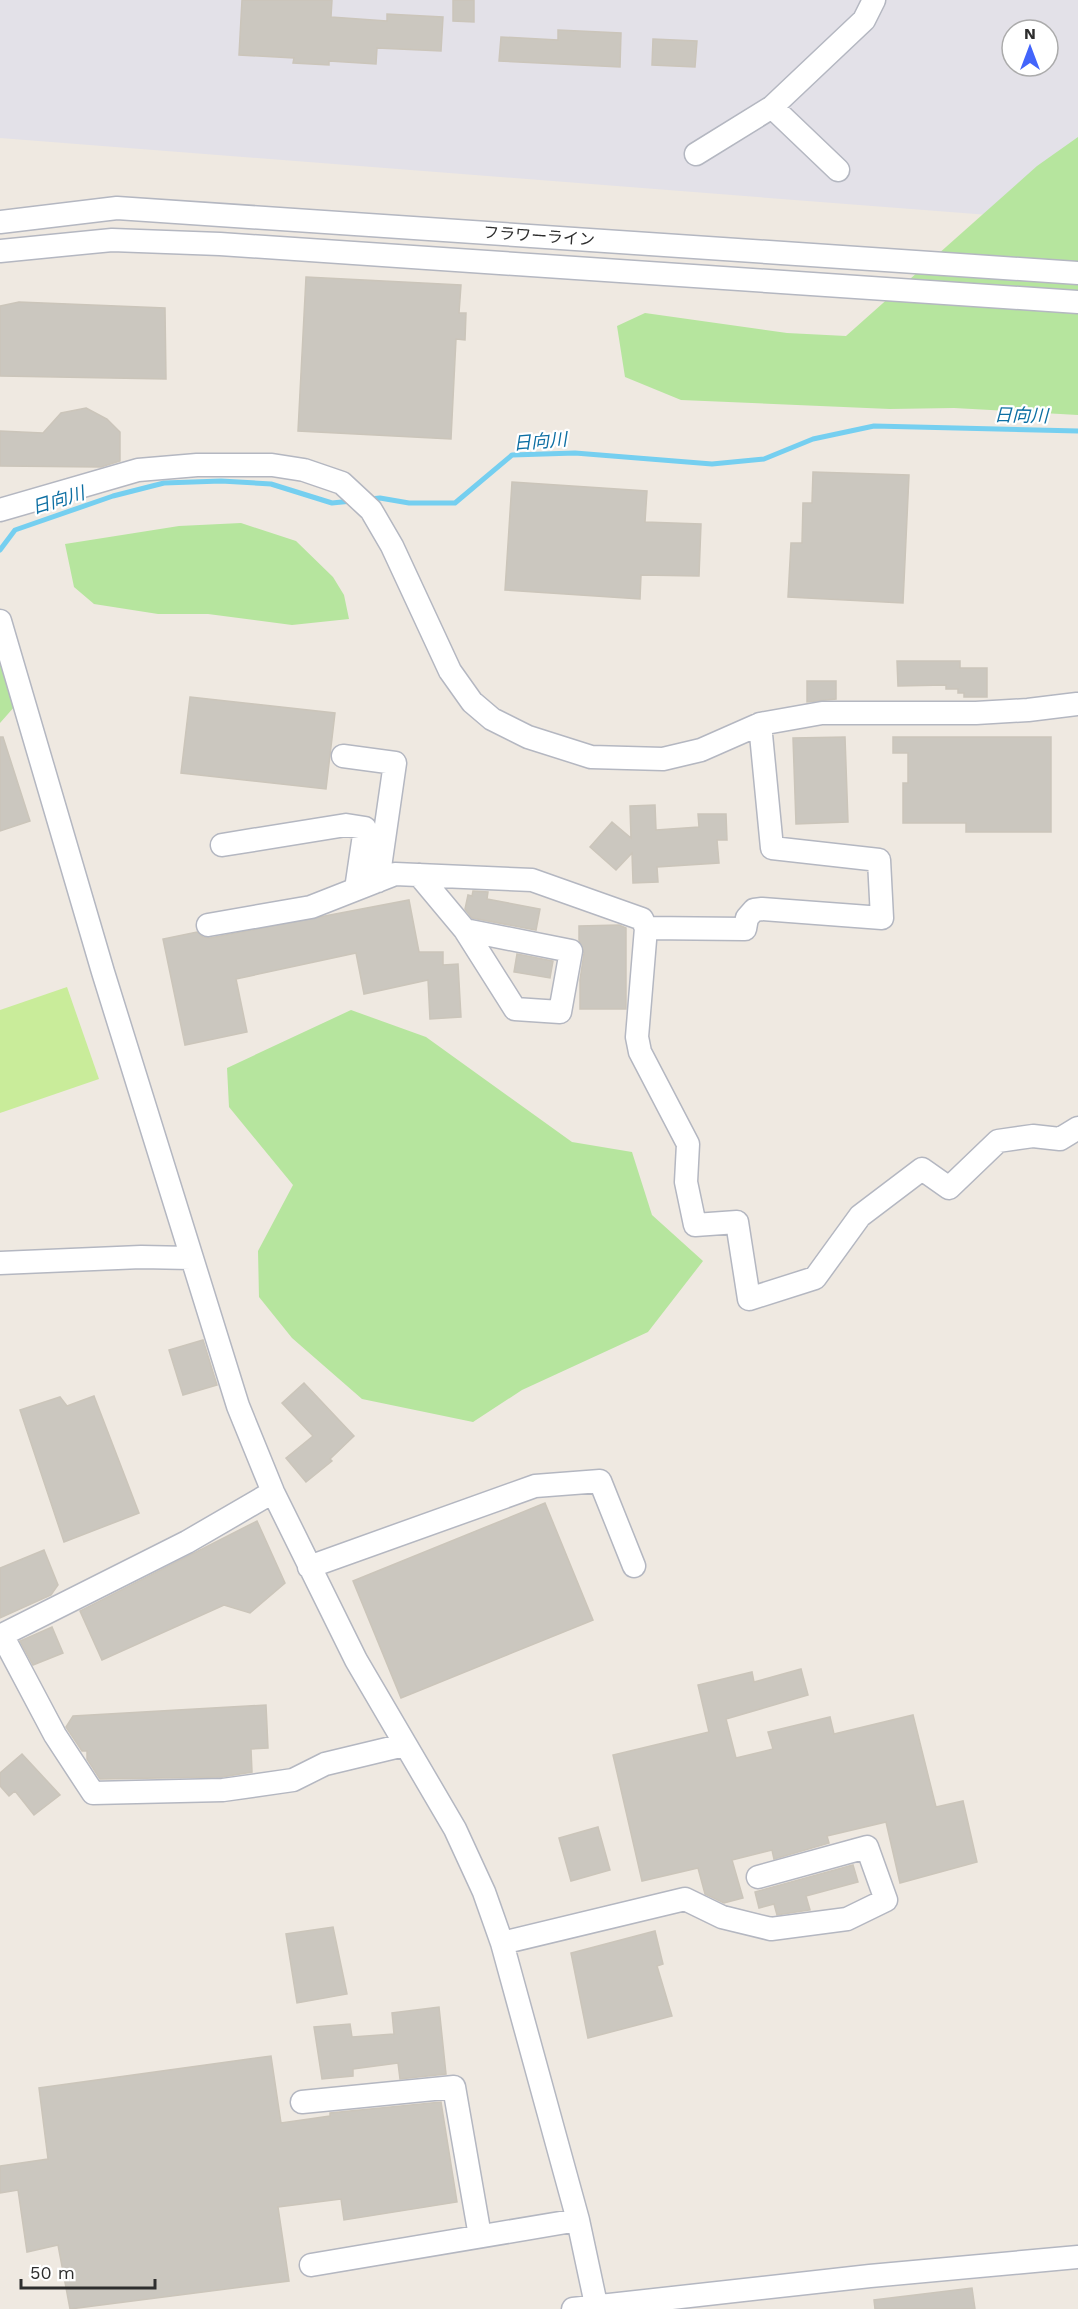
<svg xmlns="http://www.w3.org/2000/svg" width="1078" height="2309" viewBox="0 0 1078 2309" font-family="'Work Sans','Noto Sans JP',sans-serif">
  <rect width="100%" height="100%" fill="#efe9e1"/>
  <path fill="#e3e1e8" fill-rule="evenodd" d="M0 0H1078V222L0 138ZM1012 30H1048V66H1012Z"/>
  <path fill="#b6e59e" d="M1078 137V415L954 408 890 409 681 400 625 377 617 326 645 313 787 333 846 336 1037 166Z
    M241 523 296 541 333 577 344 595 349 619 292 625 208 614H158L94 604 74 587 65 544 179 526Z
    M0 662 15 706 0 723Z
    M351 1010 426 1037 572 1142 632 1152 652 1215 703 1261 648 1332 522 1390 473 1422 362 1399 292 1338 259 1297 258 1251 293 1185 229 1107 227 1068Z"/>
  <path fill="#c9ec9a" d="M67 987 99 1079 0 1113V1010Z"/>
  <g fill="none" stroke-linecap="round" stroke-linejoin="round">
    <path stroke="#75cff0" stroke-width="5" d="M370 499 380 498 409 503H455L512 455 575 453 712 464 764 459 813 439 874 426 1078 431
      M0 550 15 530 113 496 164 483 221 481 271 484 332 503 352 501"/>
  </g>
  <path fill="#cbc7bf" stroke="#cbc5ba" stroke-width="1.5" d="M242 0H332L331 17 387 21V14L443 17 441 51 377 48 376 64 329 61V65L293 63 294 58 239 55Z
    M453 0H474V22L453 21Z
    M558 30 621 33 620 67 499 61 501 37 558 40Z
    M653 39 697 41 695 67 652 65Z
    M306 277 461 285 459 313H466L465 340 456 339 451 439 298 431Z
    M19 302 165 308 166 379 0 376V306Z
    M86 408 107 419 120 432V461L101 467 0 466V431L43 433 61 413Z
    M813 472 909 475 903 603 788 597 791 543H802L803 503H812Z
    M512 482 647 491 645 522 701 524 699 576 641 575 640 599 505 590Z
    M897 661H960V668H987V697H964V693H958V689H946V685L898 686Z
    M807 681H836V699L807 702Z
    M190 697 335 713 326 789 181 773Z
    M0 737H3L30 821 0 831Z
    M845 737 848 822 796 824 793 738Z
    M893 737H1051V832H966V823H903V783H908V753H893Z
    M655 805 656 830 699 827 698 814H726L727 840H717L719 863 657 867 658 882 633 883 632 853 616 870 590 847 612 822 631 838 630 806Z
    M473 891 488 892 487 899 540 909 536 930 472 918 465 909 468 895 472 896Z
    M409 900 419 952H443V965L458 964 461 1017 430 1019 428 980 364 994 356 953 236 979 247 1032 185 1045 163 939 197 932 203 937 210 938Z
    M619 925 626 928V1009H580V980L584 953 579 940V926Z
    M517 954 553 961 550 978 514 972Z
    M203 1340 217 1385 183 1395 169 1350Z
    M304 1383 354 1436 330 1459 332 1461 306 1482 286 1458 313 1436 282 1403Z
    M94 1396 139 1513 64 1542 20 1410 60 1397 67 1406Z
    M545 1503 593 1620 401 1698 353 1581Z
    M257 1521 285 1583 250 1613 224 1605 102 1660 80 1611Z
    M44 1550 58 1585 51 1595 0 1618V1568Z
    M52 1627 63 1653 33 1665 20 1641Z
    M801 1669 808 1695 726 1719 736 1758 773 1749 768 1732 830 1717 834 1734 913 1715 936 1807 963 1801 977 1862 900 1883 886 1822 827 1836 829 1843 774 1859 772 1850 732 1860 743 1898 724 1903 705 1894 698 1868 642 1881 613 1755 709 1732 698 1685 752 1672 754 1682Z
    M266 1705 268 1748 251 1749 252 1772 222 1777 100 1779 87 1759V1751H82L66 1727 73 1716Z
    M22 1754 60 1795 34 1815 15 1791 9 1796 0 1786V1773Z
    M598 1827 610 1870 571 1881 559 1838Z
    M853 1865 858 1882 806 1896 810 1910 777 1915 774 1904 759 1908 755 1892Z
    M333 1927 347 1994 297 2003 286 1934Z
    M655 1931 663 1964 657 1966 672 2016 588 2038 571 1953Z
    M439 2007 446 2074 400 2079 398 2063 353 2069V2076L322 2079 314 2027 350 2024 352 2037 394 2034 392 2013Z
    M271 2056 281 2123 330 2116V2113L441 2102 457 2202 344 2220 341 2199 278 2207 289 2281 70 2309 58 2245 27 2252 18 2190 0 2193V2166L48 2159 39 2088Z
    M972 2288 975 2309H875L874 2300Z"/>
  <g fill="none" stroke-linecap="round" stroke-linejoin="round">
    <defs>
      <path id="minor" d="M772 107 864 20 874 0
        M696 154 772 107 838 170
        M0 222 117 208 1078 273
        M0 251 112 240 220 244 1078 302
        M0 510 138 470 197 465H272L304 470 342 483 371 510 392 546 450 671 472 702 492 719 528 737 591 757 663 759 701 750 760 724 822 713H976L1028 710 1077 704
        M0 621 103 972 238 1406 273 1492 356 1660 455 1829 484 1892 502 1943 553 2129 578 2220 597 2309
        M343 756 395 763 378 881
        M222 845 346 825 365 828 356 889
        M419 875 465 930 515 1009 560 1012 571 951 465 930
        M208 925 311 907 395 874 532 880 642 919 646 928 637 1037 640 1052 688 1144 686 1182 695 1225 737 1222 749 1299 815 1278 860 1216 922 1169 949 1188 998 1141 1033 1136 1060 1139 1078 1128
        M646 928 745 929 747 918 754 910 762 909 882 918 879 860 772 848 760 724
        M0 1263 141 1257 191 1258
        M273 1492 187 1542 2 1635 55 1735 93 1793 223 1790 293 1780 325 1764 404 1745
        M309 1567 535 1486 600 1481 634 1566
        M502 1943 685 1899 722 1917 771 1929 847 1919 886 1900 867 1847 758 1877
        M302 2102 454 2087 480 2236
        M311 2265 578 2220
        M573 2309 870 2276 1078 2257"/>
    </defs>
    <use href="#minor" stroke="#b4b7c1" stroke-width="25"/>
    <use href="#minor" stroke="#fff" stroke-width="22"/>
  </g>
  <g text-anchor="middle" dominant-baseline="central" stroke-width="4.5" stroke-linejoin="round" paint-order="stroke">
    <g font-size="16" fill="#2e2e2e" stroke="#fff">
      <text transform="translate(539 236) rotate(4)">フラワーライン</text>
    </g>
    <g font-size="18" font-style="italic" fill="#0d6fa3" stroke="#fff">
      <text transform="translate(1021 415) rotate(1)">日向川</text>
      <text transform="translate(540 441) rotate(-5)">日向川</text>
      <text transform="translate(58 500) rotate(-17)">日向川</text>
    </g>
  </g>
  <g transform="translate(1030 48)"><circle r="28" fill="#ffffff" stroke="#ababab" stroke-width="1.5"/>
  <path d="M0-4.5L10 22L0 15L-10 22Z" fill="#4264fb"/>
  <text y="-9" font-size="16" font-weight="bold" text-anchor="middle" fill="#2e2e2e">N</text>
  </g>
  <path d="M21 2279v9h134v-9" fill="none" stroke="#2e2e2e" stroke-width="3"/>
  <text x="30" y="2279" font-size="18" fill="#2e2e2e" stroke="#ffffff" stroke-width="4.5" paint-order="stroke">50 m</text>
</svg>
